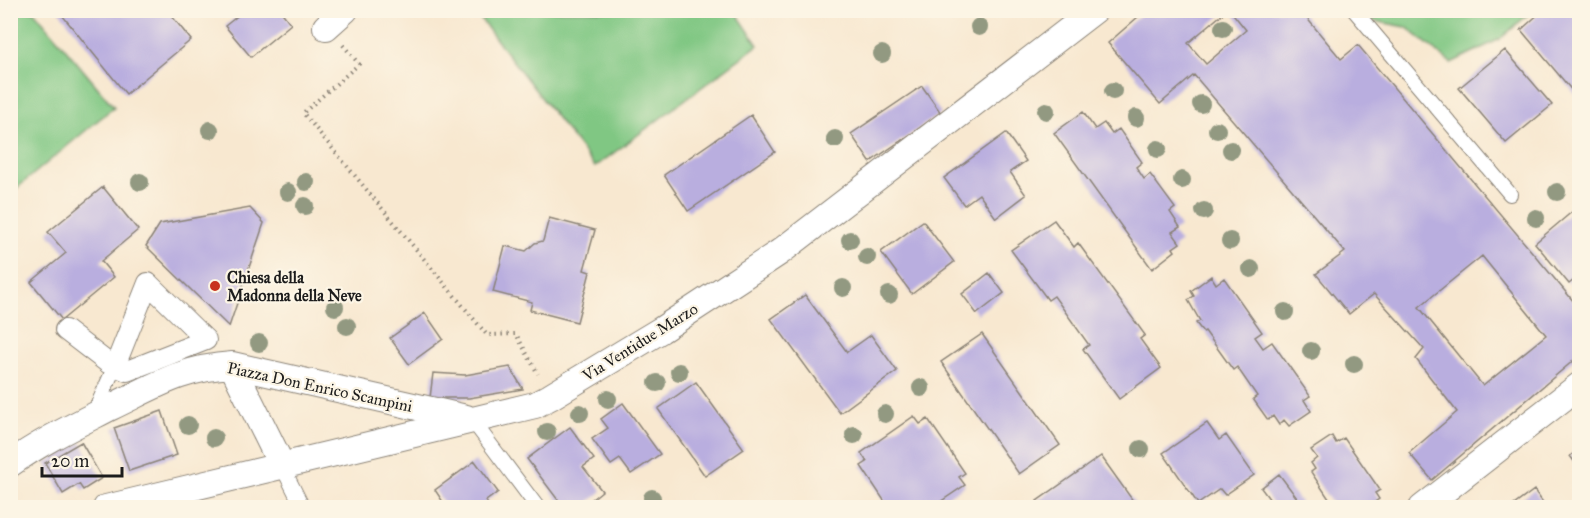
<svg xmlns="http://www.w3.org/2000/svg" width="1590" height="518" viewBox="0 0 1590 518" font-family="'IM FELL Great Primer',serif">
  <rect width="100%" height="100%" fill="#fcf5e5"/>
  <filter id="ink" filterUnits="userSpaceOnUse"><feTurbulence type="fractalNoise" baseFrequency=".0167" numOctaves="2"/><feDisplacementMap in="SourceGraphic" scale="12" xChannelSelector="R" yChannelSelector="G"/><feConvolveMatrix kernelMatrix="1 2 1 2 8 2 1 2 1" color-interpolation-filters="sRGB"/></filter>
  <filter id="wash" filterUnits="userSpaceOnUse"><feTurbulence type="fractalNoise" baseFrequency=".008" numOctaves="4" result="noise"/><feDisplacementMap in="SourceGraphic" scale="24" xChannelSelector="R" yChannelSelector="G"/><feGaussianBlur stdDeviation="1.35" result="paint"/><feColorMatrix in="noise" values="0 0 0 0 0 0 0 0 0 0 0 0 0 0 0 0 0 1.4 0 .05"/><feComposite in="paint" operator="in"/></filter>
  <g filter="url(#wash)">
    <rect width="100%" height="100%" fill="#f8e8d0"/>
    <path fill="#80c783" stroke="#4e7250" stroke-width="1.5" d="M11 10 34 11 114 107 11 193Z
      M477 11H735L758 45 595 167 475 12Z
      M1361 11H1532L1500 39 1451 63 1406 27 1369 20Z"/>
    <g id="blocks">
      <path fill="#b9aedf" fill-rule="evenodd" d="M58 10H167L191 40 126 94Z
        M245 10H280L291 24 251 57 225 26Z
        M1146 10H1227L1188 43 1206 64 1246 30 1230 10H1300L1341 59 1358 45 1580 309V355L1432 480 1409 453 1457 412 1416 359 1424 349 1374 294 1349 314 1316 274 1345 252 1194 75 1160 104 1108 43ZM1482 256 1546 335 1483 386 1419 307Z
        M1543 10H1570L1580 21V100L1521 30Z
        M1505 50 1552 105 1506 143 1459 88Z
        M922 86 941 113 870 162 851 134Z
        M1083 112 1095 129 1104 123 1112 134 1119 129 1142 162 1136 167 1144 179 1150 174 1175 208 1170 212 1180 227 1172 232 1180 243 1173 248 1175 251 1152 269 1054 133Z
        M751 115 775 152 688 211 664 175Z
        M1006 133 1026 161 1010 172 1026 195 996 218 979 194 964 205 944 178Z
        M103 187 138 230 101 261 114 277 62 320 31 282 66 253 48 232Z
        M1580 205V275L1569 284 1535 243Z
        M250 208 264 223 229 327 146 246 160 224Z
        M549 218 595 230 584 270 590 272 577 322 530 310 532 302 493 292 505 246 526 251 535 243 543 241Z
        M1054 220 1074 247 1078 243 1145 335 1140 339 1161 368 1119 399 1083 349 1089 345 1054 296 1048 300 1011 250Z
        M923 221 954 262 912 294 881 252Z
        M989 273 1004 293 977 314 962 294Z
        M1211 276 1216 284 1224 278 1262 332 1255 337 1263 348 1272 342 1310 396 1304 400 1311 411 1289 426 1284 420 1279 425 1273 416 1268 420 1253 399 1257 396 1237 367 1233 370 1205 331 1203 332 1196 323 1200 321 1188 300 1194 296 1191 291Z
        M805 295 847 352 871 335 897 371 840 413 771 319Z
        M425 313 443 339 409 364 390 338Z
        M982 334 1060 445 1019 474 941 362Z
        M510 367 523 389 469 398H430L433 373 465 375Z
        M696 382 744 449 705 476 658 409Z
        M623 403 660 454 631 474 620 459 611 465 592 439 608 428 601 419Z
        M162 411 177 455 129 471 114 428Z
        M914 416 920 424 928 419 965 473 959 477 965 485 931 508H889L861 466 867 462 861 453Z
        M1207 423 1219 440 1226 435 1254 475 1225 495 1220 489 1198 504 1163 453Z
        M570 427 594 459 583 467 602 491 581 508H564L527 459Z
        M1332 436 1336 443 1344 438 1380 490 1375 493 1379 499 1366 508H1342L1340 505 1335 508 1311 472 1315 469 1311 463 1317 458 1311 450Z
        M81 442 102 478 83 490 79 484 63 494 45 463Z
        M1580 449V469L1570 456Z
        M1101 456 1136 505 1132 508H1042L1037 501Z
        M475 461 498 492 486 501 490 508H447L435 490Z
        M1279 474 1300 502 1292 508H1276L1261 488Z
        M1534 490 1547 508H1510Z"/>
    </g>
  </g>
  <g filter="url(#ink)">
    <use href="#blocks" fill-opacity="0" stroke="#8a8276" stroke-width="1.5"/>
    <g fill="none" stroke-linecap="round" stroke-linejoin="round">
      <defs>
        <path id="service" d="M1354 10 1510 194
          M93 415 115 366
          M472 420 538 508
          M282 466 303 508"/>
        <path id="pedestrian" d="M65 330 108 363 127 371 206 340 148 283 115 366"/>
        <path id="minor" d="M326 27 345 10
          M232 365 282 466
          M10 464C42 441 76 425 111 407 155 386 182 368 232 365L466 418
          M106 508 535 405 550 397 661 330 780 252 1095 10
          M1422 508 1580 385"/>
      </defs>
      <use href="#service" stroke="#8a8276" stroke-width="16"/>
      <use href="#pedestrian" stroke="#8a8276" stroke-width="22"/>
      <use href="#minor" stroke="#8a8276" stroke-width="28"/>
      <path stroke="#8a8276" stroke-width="4" stroke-dasharray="1.5 4.5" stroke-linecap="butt" d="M343 45 359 64 303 113 487 335 516 334 538 374"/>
      <use href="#service" stroke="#fff" stroke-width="14"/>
      <use href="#pedestrian" stroke="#fff" stroke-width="20"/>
      <use href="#minor" stroke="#fff" stroke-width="26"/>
    </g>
    <g fill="#929981">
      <circle cx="979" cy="27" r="9"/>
      <circle cx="1223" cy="28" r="9"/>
      <circle cx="882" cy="54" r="9"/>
      <circle cx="1113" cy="91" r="9"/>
      <circle cx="1201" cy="104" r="9"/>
      <circle cx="1046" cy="111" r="9"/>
      <circle cx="1136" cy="118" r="9"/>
      <circle cx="210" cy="130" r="9"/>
      <circle cx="1217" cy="130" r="9"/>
      <circle cx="835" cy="139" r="9"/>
      <circle cx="1158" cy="149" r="9"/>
      <circle cx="1231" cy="150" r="9"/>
      <circle cx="1182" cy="180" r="9"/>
      <circle cx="140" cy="182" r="9"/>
      <circle cx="306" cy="182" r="9"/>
      <circle cx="288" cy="192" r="9"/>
      <circle cx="1557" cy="192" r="9"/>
      <circle cx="305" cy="206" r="9"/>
      <circle cx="1204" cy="211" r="9"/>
      <circle cx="1536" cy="218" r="9"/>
      <circle cx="850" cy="240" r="9"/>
      <circle cx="1230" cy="241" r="9"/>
      <circle cx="867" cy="257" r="9"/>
      <circle cx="1251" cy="269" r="9"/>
      <circle cx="843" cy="288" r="9"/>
      <circle cx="889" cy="295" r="9"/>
      <circle cx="335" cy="307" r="9"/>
      <circle cx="1285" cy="312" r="9"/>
      <circle cx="347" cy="326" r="9"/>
      <circle cx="259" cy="343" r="9"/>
      <circle cx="1311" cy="351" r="9"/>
      <circle cx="1354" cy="364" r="9"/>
      <circle cx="679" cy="372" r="9"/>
      <circle cx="657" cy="383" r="9"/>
      <circle cx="921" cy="388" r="9"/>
      <circle cx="608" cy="399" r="9"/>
      <circle cx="580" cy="413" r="9"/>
      <circle cx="885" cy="414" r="9"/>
      <circle cx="188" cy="425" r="9"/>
      <circle cx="547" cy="432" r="9"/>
      <circle cx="854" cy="435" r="9"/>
      <circle cx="214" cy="438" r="9"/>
      <circle cx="1141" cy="449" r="9"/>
      <circle cx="652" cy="498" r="9"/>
    </g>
  </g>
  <circle fill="#c8321e" stroke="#fcf5e5" stroke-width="2" cx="215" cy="286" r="6"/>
  <g text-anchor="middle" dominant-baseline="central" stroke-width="4.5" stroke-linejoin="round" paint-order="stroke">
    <g font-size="16" font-weight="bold" fill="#1c1c1c" stroke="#fcf5e5" text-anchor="start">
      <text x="227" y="277">Chiesa della<tspan x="227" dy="18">Madonna della Neve</tspan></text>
    </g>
    <g font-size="16" fill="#1c1c1c" stroke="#fcf5e5">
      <text transform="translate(640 342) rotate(-32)">Via Ventidue Marzo</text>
      <text transform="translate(320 387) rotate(12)">Piazza Don Enrico Scampini</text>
    </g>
  </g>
  <rect width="1590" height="518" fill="none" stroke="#fcf5e5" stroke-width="36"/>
  <path d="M42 467v9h80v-9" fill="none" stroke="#1c1c1c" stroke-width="3"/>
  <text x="51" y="467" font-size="18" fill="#1c1c1c" stroke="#fcf5e5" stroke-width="4.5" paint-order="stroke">20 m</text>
</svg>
